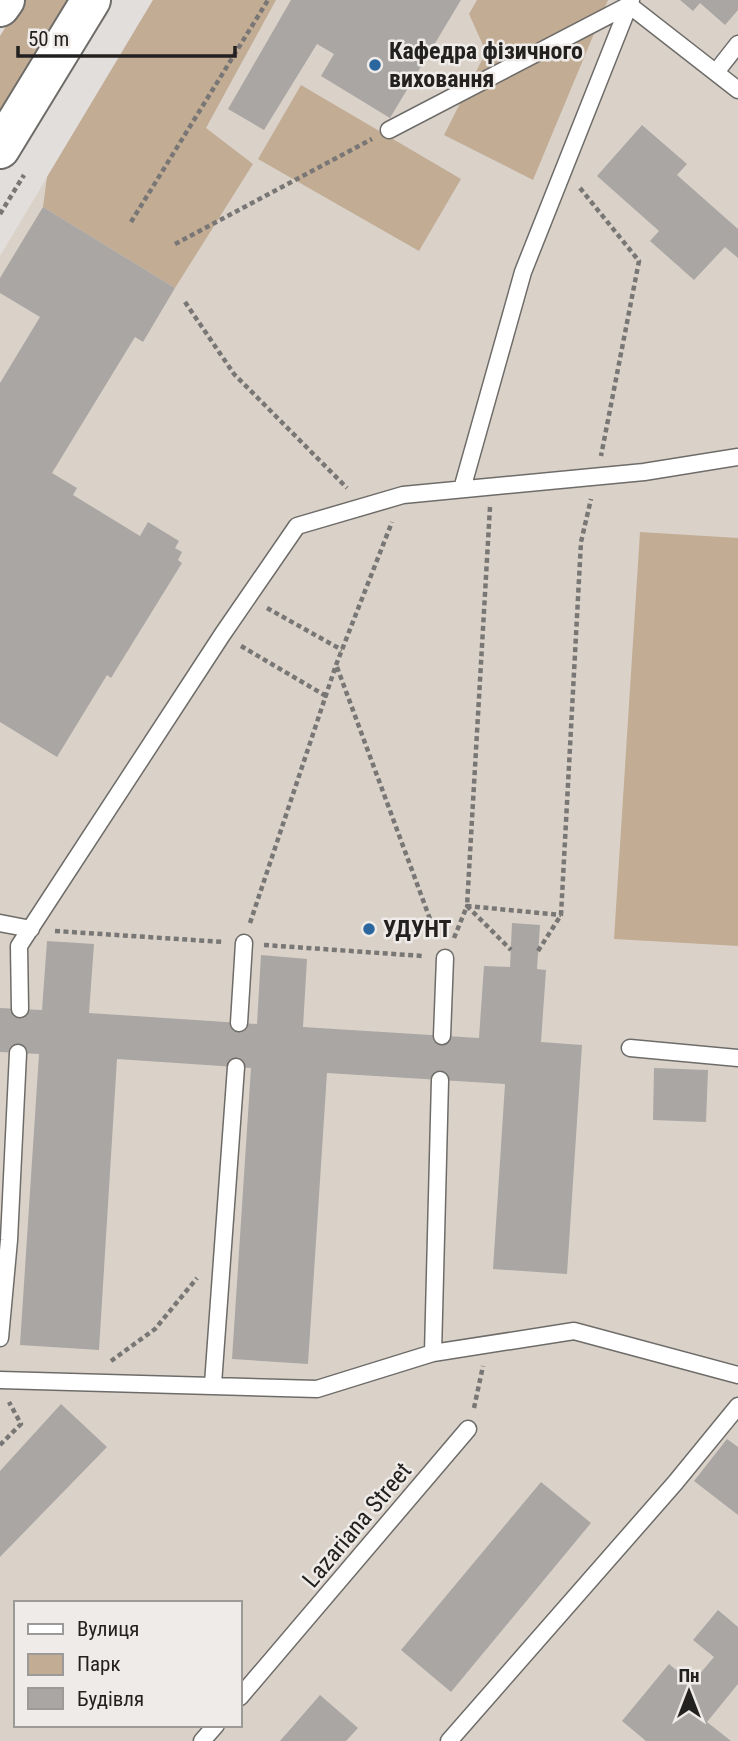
<svg xmlns="http://www.w3.org/2000/svg" width="738" height="1741" viewBox="0 0 738 1741" font-family="'Roboto Condensed',sans-serif">
  <rect width="100%" height="100%" fill="#e1dedb"/>
  <path fill="#dad2c9" fill-rule="evenodd" d="M153 0H738V1741H0V256ZM16 1603H240V1725H16Z"/>
  <path fill="#c2ac94" d="M22 0H72L0 119V36Z
    M153 0H276L206 128 253 164 175 288 43 207 47 177Z
    M477 0H608L533 180 444 135 486 52 469 14Z
    M301 85 461 179 419 251 258 159Z
    M640 532 738 538V946L614 939Z"/>
  <path fill="#a9a6a4" d="M291 0H461L390 118 321 76 334 54 317 44 264 130 228 109Z
    M680 0H738V10L725 25 700 3 693 11Z
    M642 125 687 164 677 175 738 229V258L725 247 694 280 650 241 659 231 597 176Z
    M43 207 175 288 143 342 135 337 52 473 77 488 73 495 140 536 148 522 179 541 175 548 182 552 178 560 182 563 111 678 107 675 57 757 0 722V383L40 317 0 293V278Z
    M512 923 540 925 537 969 546 970 541 1042 582 1045 567 1274 493 1269 505 1084 327 1073 308 1364 232 1359 251 1068 117 1059 99 1350 20 1345 39 1054 0 1052V1008L42 1010 47 941 94 944 89 1013 257 1024 261 955 307 959 303 1027 479 1038 484 966 510 967Z
    M654 1068 708 1070 706 1122 653 1120Z
    M61 1404 107 1447 0 1557V1471Z
    M727 1439 738 1447V1515L694 1481Z
    M541 1482 591 1523 451 1692 401 1650Z
    M718 1610 738 1627V1684L707 1722 731 1741H646L622 1721 669 1664 692 1683 714 1657 693 1640Z
    M320 1695 358 1728 346 1741H280Z"/>
  <g fill="none" stroke-linecap="round" stroke-linejoin="round">
    <defs>
      <path id="service" d="M716 72 738 44
        M389 130 629 5 738 90
        M462 489 523 272 631 0
        M0 923 31 929
        M20 1009 19 946 222 635 297 526 403 495 644 472 738 457
        M239 1023 244 943
        M442 1036 445 958
        M630 1048 738 1058
        M0 1338 9 1240 18 1053
        M433 1353 440 1080
        M0 1380 317 1389 433 1353 574 1331 738 1375
        M213 1384 236 1067
        M240 1697 468 1429
        M202 1741 216 1725
        M449 1741 675 1483 738 1406"/>
      <path id="primary" d="M0 7 5 0
        M0 149 91 0"/>
    </defs>
    <use href="#service" stroke="#6e6c69" stroke-width="19"/>
    <use href="#primary" stroke="#6e6c69" stroke-width="42"/>
    <path stroke="#797775" stroke-width="4.5" stroke-dasharray="5 3.5" stroke-linecap="butt" d="M580 188 639 261 601 456
      M0 214 24 175
      M131 222 268 0
      M175 244 372 139
      M185 302 234 374 347 488
      M490 507 467 906 511 950
      M267 608 342 650
      M241 646 326 696
      M337 667 437 938
      M250 923 336 665 392 522
      M55 931 224 942
      M454 938 467 906 561 915
      M264 945 423 956
      M538 951 561 915 581 542 591 499
      M111 1361 155 1329 197 1278
      M474 1408 483 1366
      M0 1445 21 1424 9 1402"/>
    <use href="#service" stroke="#fff" stroke-width="16"/>
    <use href="#primary" stroke="#fff" stroke-width="38"/>
  </g>
  <g fill="#2c669e" stroke="#eeebe8" stroke-width="2.5">
    <circle cx="375" cy="65" r="7"/>
    <circle cx="369" cy="929" r="7"/>
  </g>
  <g text-anchor="middle" dominant-baseline="central" stroke-width="5" stroke-linejoin="round" paint-order="stroke">
    <g font-size="24" font-weight="bold" fill="#222120" stroke="#eeebe8" text-anchor="start">
      <text x="389" y="51">Кафедра фізичного<tspan x="389" dy="28">виховання</tspan></text>
      <text x="383" y="929">УДУНТ</text>
    </g>
    <g font-size="24" fill="#222120" stroke="#eeebe8">
      <text transform="translate(357 1525) rotate(-50)">Lazariana Street</text>
    </g>
  </g>
  <rect x="14" y="1601" width="228" height="126" fill="#eeebe8" stroke="#9c9a98" stroke-width="2"/>
  <rect x="28" y="1624" width="35" height="10" fill="#ffffff" stroke="#9c9a98" stroke-width="2"/>
  <text x="77" y="1636" font-size="21" fill="#222120">Вулиця</text>
  <rect x="28" y="1654" width="35" height="21" fill="#c2ac94" stroke="#9c9a98" stroke-width="2"/>
  <text x="77" y="1671" font-size="21" fill="#222120">Парк</text>
  <rect x="28" y="1688" width="35" height="21" fill="#a9a6a4" stroke="#9c9a98" stroke-width="2"/>
  <text x="77" y="1706" font-size="21" fill="#222120">Будівля</text>
  <g transform="translate(689 1692)" stroke="#eeebe8" stroke-width="5" paint-order="stroke">
  <path d="M0-5L12 26L0 18L-12 26Z" fill="#222120"/>
  <text y="-10" font-size="19" font-weight="bold" text-anchor="middle" fill="#222120">Пн</text>
  </g>
  <path d="M18 46v10h217v-10" fill="none" stroke="#222120" stroke-width="3.5"/>
  <text x="28" y="46" font-size="21" fill="#222120" stroke="#eeebe8" stroke-width="5" paint-order="stroke">50 m</text>
</svg>
